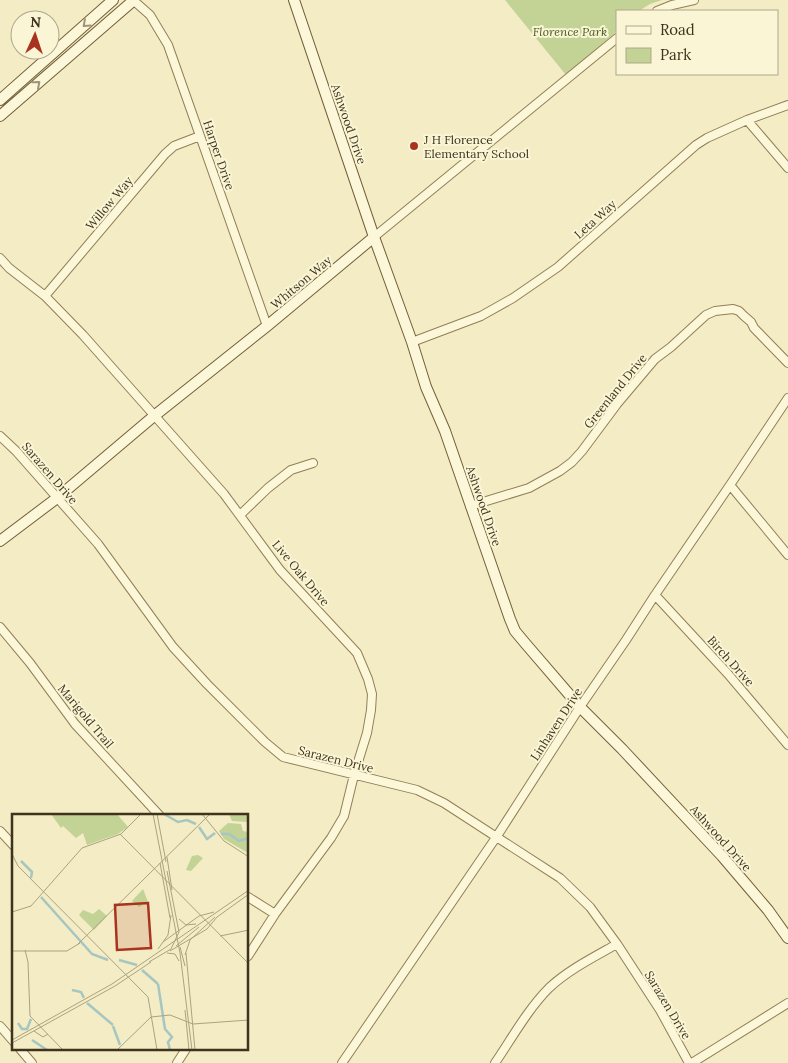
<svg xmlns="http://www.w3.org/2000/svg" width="788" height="1063" viewBox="0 0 788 1063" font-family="Lora,serif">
  <rect width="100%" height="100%" fill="#f3ecc4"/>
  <path fill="#c3d396" d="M505 0H662L650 4 639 11H617V31L566 75Z"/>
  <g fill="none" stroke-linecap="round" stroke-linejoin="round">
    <defs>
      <path id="street" d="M133 0 150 15 168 45 267 326
        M657 11 672 5 694 0
        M747 120 788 168
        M374 237 617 38
        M0 258 9 268 45 296 83 335 224 494 280 570 357 653 368 679 372 694 371 710 367 733 354 775 344 816 331 838 275 914 248 956
        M45 296 165 154 174 146 200 136
        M412 342 481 316 513 298 558 267 696 145 707 138 747 120 788 105
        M0 436 16 451 98 544 173 647 207 684 265 742 283 757 417 790 444 803 560 878 590 907 617 944 660 1010 689 1063
        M730 485 788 555
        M470 506 529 488 560 471 572 462 582 451 617 404 655 359 671 347 706 315 715 311 733 309 739 311 744 316 751 322 754 328 788 363
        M240 515 268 488 291 470 313 463
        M655 595 728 674 788 745
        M0 627 30 663 75 724 160 816
        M0 831 14 846
        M248 897 275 914
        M0 1026 14 1042
        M20 1049 32 1063
        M177 1063 186 1049
        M342 1063 497 836 580 707 626 640 655 595 730 485 788 398
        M495 1063C512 1038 528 1009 549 988 568 970 594 957 617 944
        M692 1063 788 1003"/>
      <path id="secondary" d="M294 0 374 237 412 342 426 387 445 431 510 619 515 631 525 643 580 707 622 749 722 856 768 910 788 938
        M0 100 113 0
        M0 116 134 0
        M0 541 57 498 154 416 267 326 374 237"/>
    </defs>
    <use href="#street" stroke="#917f57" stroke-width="10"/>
    <use href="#secondary" stroke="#735f3a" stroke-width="12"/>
    <use href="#street" stroke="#fdf7d9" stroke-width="8"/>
    <use href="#secondary" stroke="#fdf7d9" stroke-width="10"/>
  </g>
  <defs><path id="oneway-chevron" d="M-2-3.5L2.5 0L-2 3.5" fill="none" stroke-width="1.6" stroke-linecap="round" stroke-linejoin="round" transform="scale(1.25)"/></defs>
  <g stroke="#9e957b">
    <use href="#oneway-chevron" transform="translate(86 24) rotate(138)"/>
    <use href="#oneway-chevron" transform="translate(37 84) rotate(-41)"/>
  </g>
  <circle fill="#a8331f" stroke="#faf5d5" stroke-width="2" cx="414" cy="146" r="5"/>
  <g text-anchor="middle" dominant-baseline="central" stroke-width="4" stroke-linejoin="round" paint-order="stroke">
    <g font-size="12" font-style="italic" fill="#455e21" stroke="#faf5d5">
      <text x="570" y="31">Florence Park</text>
    </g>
    <g font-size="12" fill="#3f331d" stroke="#faf5d5">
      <text transform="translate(349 124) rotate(71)">Ashwood Drive</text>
      <text transform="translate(219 155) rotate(71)">Harper Drive</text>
      <text transform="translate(109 203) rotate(-50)">Willow Way</text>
      <text transform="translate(595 219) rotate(-42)">Leta Way</text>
      <text transform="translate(301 282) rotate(-40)">Whitson Way</text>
      <text transform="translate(615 391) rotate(-51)">Greenland Drive</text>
      <text transform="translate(50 473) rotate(49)">Sarazen Drive</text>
      <text transform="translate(484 506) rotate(71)">Ashwood Drive</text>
      <text transform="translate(301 573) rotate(50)">Live Oak Drive</text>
      <text transform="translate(731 661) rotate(48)">Birch Drive</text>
      <text transform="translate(86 716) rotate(50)">Marigold Trail</text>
      <text transform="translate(556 724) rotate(-57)">Linhaven Drive</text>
      <text transform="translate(336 759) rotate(14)">Sarazen Drive</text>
      <text transform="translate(721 838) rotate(48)">Ashwood Drive</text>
      <text transform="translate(668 1005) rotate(59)">Sarazen Drive</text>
    </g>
    <g font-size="12" fill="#3f331d" stroke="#faf5d5" text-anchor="start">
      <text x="424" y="139">J H Florence<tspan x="424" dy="14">Elementary School</tspan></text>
    </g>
  </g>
  <g transform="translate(12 814)">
    <rect width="236" height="236" fill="#f3ecc4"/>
    <path d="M39 0H105L116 13 106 20 75 31 71 19 64 24 51 12 49 14ZM217 0H236V8L220 7ZM216 9 229 10 231 17 236 18V39L212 25 207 17ZM186 41 191 44 179 57 174 56 180 42ZM131 75 136 88 127 93 120 87ZM87 95 95 102 82 116 67 101 71 96 81 100Z" fill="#c3d396"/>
    <path fill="none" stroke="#a6c6c2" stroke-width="2.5" d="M152 0 166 8 175 6 184 10M187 13 195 25 203 19M209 20H217L227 27 237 24M9 47 20 58 19 64M29 83 80 140 96 146M107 146 125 151M130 156 146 170M146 170 153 215 160 223 156 228 158 236M60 176 69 178 72 184M75 189 101 211M6 209 10 215H15L19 205M101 212 108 231M20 226 35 236"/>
    <path fill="none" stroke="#aba281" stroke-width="1" d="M141 0 168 139 180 236M145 0 154 48M190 0 212 27 237 43M108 20 237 150M0 40 6 52 136 183 145 236M155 43 160 76M148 49 158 104M0 98 19 92 70 34 109 20 129 0M167 105 174 111 184 110M208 122 237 116M151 128 187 102 202 98M66 130 198 0M164 132 187 113M168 133 173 152M146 135 156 121 159 101M13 136 16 148 18 202 51 236M0 137H55L68 129M158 137 195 115 205 103 237 80M155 139 163 140 167 147M174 139 183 236M173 141 178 126 203 103M137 148 159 135 167 118 155 57M173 196 177 236M22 217 31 223 36 220M0 226 100 170 237 76M0 229 103 172 139 148M105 236 139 203 158 201 181 210 237 206"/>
    <path fill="#a8331f" fill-opacity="0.15" stroke="#a8331f" stroke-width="2.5" d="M136 89 139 134 105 136 103 91Z"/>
    <rect width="236" height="236" fill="none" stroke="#3f331d" stroke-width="2.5"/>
  </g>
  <rect x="616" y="10" width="162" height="65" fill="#faf5d5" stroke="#afa78b"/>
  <rect x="626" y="26" width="25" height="8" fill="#fdf7d9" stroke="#afa78b"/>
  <text x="660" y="35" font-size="15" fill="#3f331d">Road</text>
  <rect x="626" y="48" width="25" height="15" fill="#c3d396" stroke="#afa78b"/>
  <text x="660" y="60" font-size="15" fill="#3f331d">Park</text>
  <g transform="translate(35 35) rotate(3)"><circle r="24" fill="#faf5d5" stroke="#afa78b"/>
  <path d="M0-4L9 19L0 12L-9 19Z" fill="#a8331f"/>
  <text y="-8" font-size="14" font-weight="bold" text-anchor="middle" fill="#3f331d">N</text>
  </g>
</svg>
